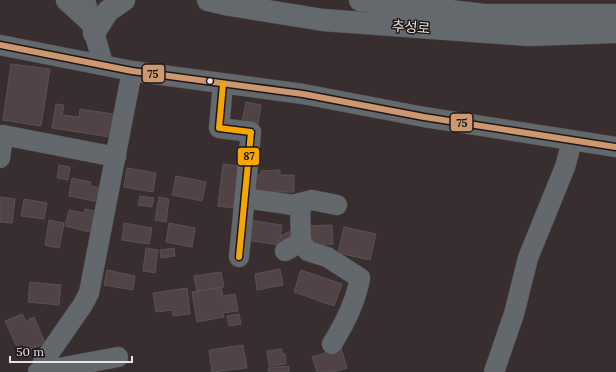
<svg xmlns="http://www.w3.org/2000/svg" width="616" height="372" viewBox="0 0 616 372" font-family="Lora,'Noto Sans KR',serif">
  <rect width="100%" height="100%" fill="#382e30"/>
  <path fill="#514245" stroke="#5a5153" d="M11 64 50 69 41 126 3 120Z
    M246 102 261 105 258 124 242 122Z
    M56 104 64 105 62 115 79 117 80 109 113 114 110 137 52 128Z
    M223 164 239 166 233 208 218 206Z
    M59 165 70 167 68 180 57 178Z
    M127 168 156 173 153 192 124 187Z
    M280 170V175H294V192H250V175H261V171Z
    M176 176 206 182 202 201 172 195Z
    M72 178 91 182 90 186 102 188 99 202 69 196Z
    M140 196 154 198 152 207 138 205Z
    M0 197 15 199 12 223 0 222Z
    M159 197 169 199 166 222 155 220Z
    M24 199 47 203 44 219 21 216Z
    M85 209 99 212 94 233 65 226 69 210 84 213Z
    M49 220 64 223 59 248 45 245Z
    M250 220 282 225 279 245 246 240Z
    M124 223 152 228 149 244 122 240Z
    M169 223 195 228 192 247 166 242Z
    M332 225 333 244 307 245 306 226Z
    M344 227 376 234 370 260 338 253Z
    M293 230 296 239 283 244 280 236Z
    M146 248 158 250 155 273 143 271Z
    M174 248 175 256 161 258 160 250Z
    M280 269 283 285 257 290 255 274Z
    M107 270 135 276 133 290 104 285Z
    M301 270 342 284 334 306 294 292Z
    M221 272 224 287 197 291 194 276Z
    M30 282 61 285 59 305 28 302Z
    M221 287 223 296 235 294 238 311 223 313 224 317 197 322 192 292Z
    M187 288 190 314 173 316 172 310 156 312 153 293Z
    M22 314 26 321 34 317 45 343 20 354 5 321Z
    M239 314 241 324 229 326 227 316Z
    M243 345 247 368 212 372 209 350Z
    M341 348 347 368 333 372H317L312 357Z
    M282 349V354H285L286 364 269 366 267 351Z
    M289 366V372H269L268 368Z"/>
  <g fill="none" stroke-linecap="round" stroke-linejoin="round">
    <defs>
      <path id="minor" d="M85 0 103 64
        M0 45 132 71 303 94 424 117 616 147
        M223 84 219 128 251 132 239 257
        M0 158 3 135 116 157
        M245 198 293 205 312 200 337 205
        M300 203 301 242 308 251 327 257 360 278C356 300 344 325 332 344
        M285 251 301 242
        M38 372 118 357
        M42 372 43 362 82 306 89 293 132 71
        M494 372 514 314 528 258 565 167 572 141"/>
      <path id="major" d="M67 0 91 22
        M208 0 230 5 323 20 528 35 616 32
        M360 0 484 15H616
        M94 33 108 11 124 0"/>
    </defs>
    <use href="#minor" stroke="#544b4d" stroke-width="21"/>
    <use href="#major" stroke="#544b4d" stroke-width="23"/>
    <use href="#minor" stroke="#62686c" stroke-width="20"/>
    <use href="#major" stroke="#64696d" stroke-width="22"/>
    <defs>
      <path id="bus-1" d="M0 45 132 71 303 94 424 117 616 147"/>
      <path id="bus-2" d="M223 84 219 128 251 132 239 257"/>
    </defs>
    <use href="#bus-1" stroke="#1d1617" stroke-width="9"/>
    <use href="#bus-2" stroke="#1d1617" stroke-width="9"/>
    <use href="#bus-1" stroke="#cd976f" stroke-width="6"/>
    <use href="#bus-2" stroke="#f7a600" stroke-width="6"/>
  </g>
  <circle fill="#ece1e3" stroke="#1d1617" stroke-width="1.5" cx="210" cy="81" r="3.5"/>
  <g text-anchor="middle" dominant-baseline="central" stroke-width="3" stroke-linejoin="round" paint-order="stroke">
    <g font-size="14" fill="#ece1e3" stroke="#1d1617">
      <text transform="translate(411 27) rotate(4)">추성로</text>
    </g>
  </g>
  <g stroke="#1d1617" stroke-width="1.5">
    <rect x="142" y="64" width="23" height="19" rx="4" fill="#cd976f"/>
    <rect x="450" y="113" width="23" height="19" rx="4" fill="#cd976f"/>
    <rect x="237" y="147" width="23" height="19" rx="4" fill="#f7a600"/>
  </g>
  <g font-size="11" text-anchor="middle" font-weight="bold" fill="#111">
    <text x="153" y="78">75</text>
    <text x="462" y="127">75</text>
    <text x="249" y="160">87</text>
  </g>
  <path d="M10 356v6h122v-6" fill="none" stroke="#ece1e3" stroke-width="2"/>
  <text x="16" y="356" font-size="12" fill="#ece1e3" stroke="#1d1617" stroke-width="3" paint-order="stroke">50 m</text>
</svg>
